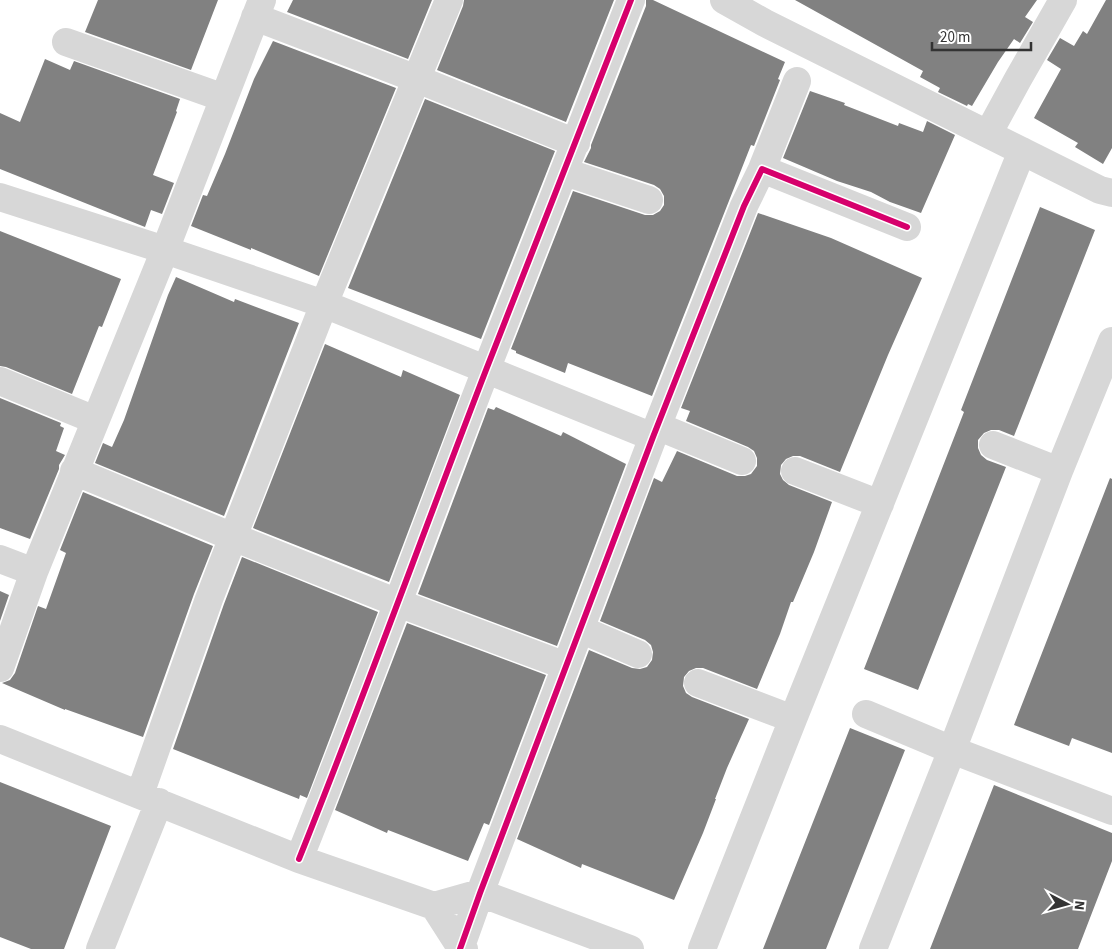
<svg xmlns="http://www.w3.org/2000/svg" width="1112" height="949" viewBox="0 0 1112 949" font-family="'Source Sans 3',sans-serif">
  <rect width="100%" height="100%" fill="#fff"/>
  <path fill="#818181" d="M98 0H218L191 70 85 32Z
    M293 0H432L408 59 287 12Z
    M464 0H614L566 122 437 70 463 6Z
    M646 0H653L785 62 778 79 780 80 754 146 751 145 652 396 568 363 565 373 516 353V351L511 349 573 191 645 215H653L660 211 664 205V196L660 189 654 185 584 162 591 148V145L646 6Z
    M795 0H1037L1025 17 1033 22 1020 43 1014 39 998 62 972 106 968 104 967 106 938 92 940 88 920 77 923 71Z
    M1106 0H1112V148L1103 164 1075 147 1078 143 1034 118 1061 69 1047 60 1060 38 1074 46 1083 31 1087 34Z
    M273 41 396 88 319 276 251 248V250L191 226 203 195 207 196 225 154 254 79Z
    M45 59 70 70 74 61 180 99 176 111 177 112 153 175 174 183 162 214 151 210 145 227 0 169V113L20 122Z
    M810 91 845 103 844 105 898 126 899 123 923 132 927 121 955 135 921 213 890 202 871 192 837 181 783 158Z
    M425 99 555 151 481 339 348 288Z
    M1040 207 1095 230 1014 436 999 430H991L984 433 978 440V448L981 455 987 460 1006 467 918 690 864 669 964 412 961 410Z
    M758 213 831 238 922 278 888 355 840 472 800 456H793L786 459 781 465 780 474 783 480 789 485 832 502 814 552 793 602H791L780 634 757 689 703 668H696L689 671 684 677 683 686 686 693 692 697 749 719 727 768 715 799H716L703 833 674 900 582 864 581 868 517 839 589 650 632 668 640 669 647 667 652 660 653 652 651 645 645 640 600 621 654 478 662 482 677 451 737 476H745L751 474 757 466V458L754 451 748 447 686 421 690 411 681 408Z
    M0 231 121 279 102 327 99 326 72 394 6 367 0 366Z
    M176 277 234 302 235 299 299 323 224 516 95 463 103 443 112 447 124 420 168 295Z
    M325 344 401 377 403 370 460 395 389 582 253 528Z
    M0 398 61 423 60 426 64 428 56 451 65 455 59 465V469L30 539 0 528Z
    M496 407 561 436 563 432 626 464 557 646 418 594 488 408 494 410Z
    M1110 478 1112 479V753L1072 738 1069 746 1014 725Z
    M83 492 213 546 194 594 143 737 65 709V710L2 683 10 680 15 673 38 606 46 609 66 553 60 550Z
    M242 557 378 612 307 798 300 795 299 799 173 749 224 604Z
    M0 591 9 595 0 621Z
    M407 623 546 675 489 825 484 823 468 861 388 830 387 833 335 810Z
    M850 728 905 750 826 949H763Z
    M0 782 111 826 64 949H31L0 937Z
    M994 785 1112 833V861L1078 949H930Z"/>
  <g fill="none" stroke-linecap="round" stroke-linejoin="round">
    <path stroke="#d7d7d7" stroke-width="28" d="M724 0 765 23 1100 190 1112 193
      M255 17 417 79 576 143
      M66 42 224 98
      M988 134 1018 79 1063 0
      M762 169 797 81
      M565 172 649 200
      M0 197 165 250 324 304 653 437
      M0 381 95 420
      M657 426 742 461
      M993 445 1059 471
      M74 471 233 537 398 603 566 666
      M795 471 880 504
      M0 559 34 572
      M580 629 638 654
      M0 668 34 572 165 250 262 0
      M698 683 793 719
      M866 714 952 750 1112 811
      M0 739 299 859 434 906
      M140 794 209 599 233 537 324 304 449 0
      M299 859C364 697 423 533 486 370 533 247 583 124 631 0
      M100 949 159 802
      M460 949 480 893 653 437 744 206 762 169 907 227
      M464 949 461 948 434 906 480 893 630 949
      M702 949 793 719 1022 151
      M873 949 952 750 1059 471 1112 341"/>
    <defs>
      <path id="cycleway" d="M299 859C364 697 423 533 486 370 533 247 583 124 631 0
        M460 949 480 893 653 437 744 206 762 169 907 227"/>
    </defs>
    <use href="#cycleway" stroke="#fff" stroke-width="9"/>
    <use href="#cycleway" stroke="#d6006c" stroke-width="6"/>
  </g>
  <g transform="translate(1067 904) rotate(96)" stroke="#ffffff" stroke-width="4" paint-order="stroke">
  <path d="M0-4L9 19L0 12L-9 19Z" fill="#333333"/>
  <text y="-8" font-size="14" font-weight="bold" text-anchor="middle" fill="#333333">N</text>
  </g>
  <path d="M932 42v8h99v-8" fill="none" stroke="#333333" stroke-width="2.5"/>
  <text x="940" y="42" font-size="15" fill="#333333" stroke="#ffffff" stroke-width="4" paint-order="stroke">20 m</text>
</svg>
